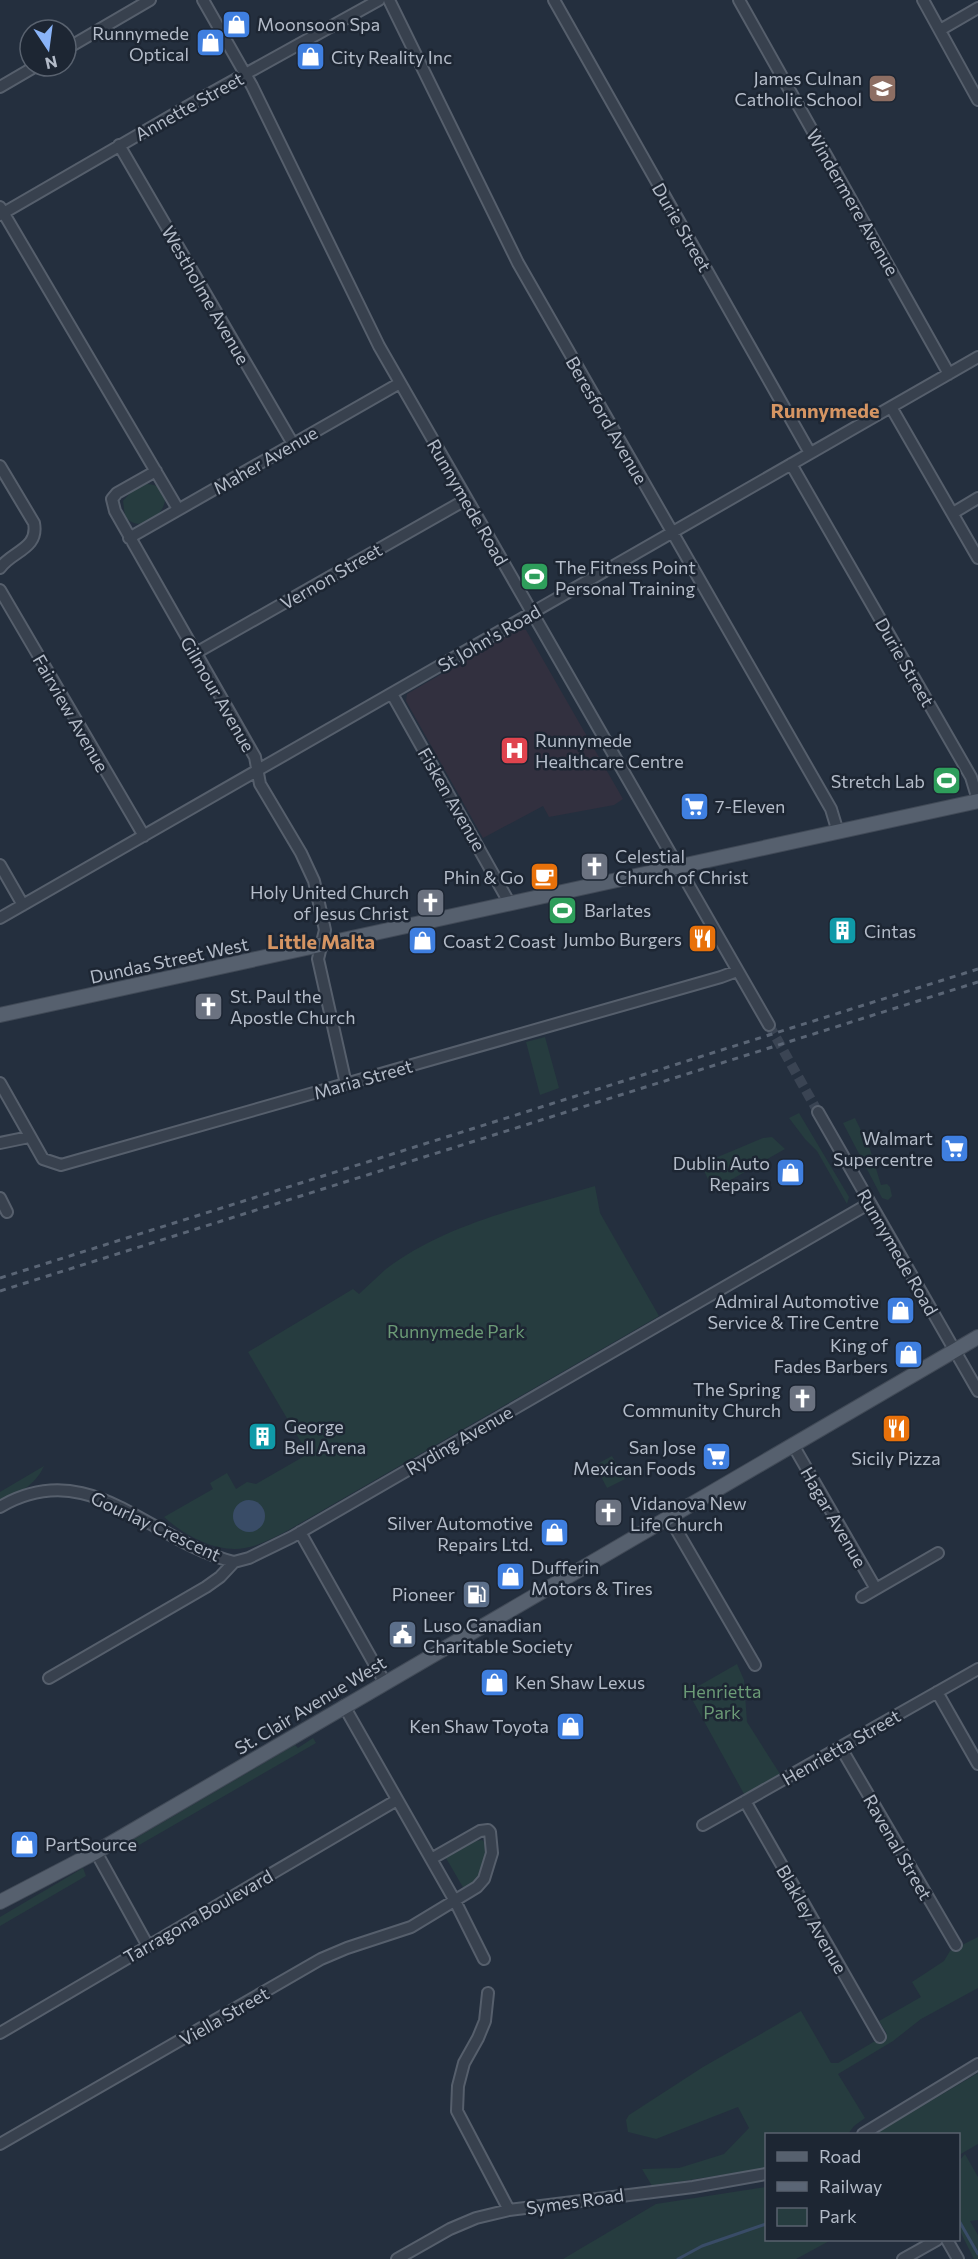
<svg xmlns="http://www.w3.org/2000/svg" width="978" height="2259" viewBox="0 0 978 2259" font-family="Commissioner,sans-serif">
  <rect width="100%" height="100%" fill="#242f3e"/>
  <path fill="#32303f" d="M519 629 526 630 623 799 614 805 549 817 543 806 483 838 406 701 407 694Z"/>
  <path fill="#263c3f" d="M147 484C188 486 150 543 125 517L123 501 132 491Z
    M545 1037 559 1088 540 1095 526 1042Z
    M799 1113 849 1197 847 1204 817 1151 805 1139 789 1118Z
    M855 1118 870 1149 881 1185 887 1184 890 1187 892 1196 888 1200 882 1198 843 1123Z
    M772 1137 785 1149 713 1190 701 1164 763 1138Z
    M595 1186 600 1213 659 1316 285 1532C272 1538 259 1546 245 1548 217 1553 185 1536 164 1517L213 1489 210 1483 227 1473 236 1489 247 1482 256 1484 308 1454 248 1352 353 1289 359 1294C368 1286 377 1277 386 1269 445 1224 525 1207 595 1186Z
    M612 1456 625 1479 607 1488 595 1465Z
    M44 1466C35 1486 18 1493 0 1503V1492Z
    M737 1664 744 1680 747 1722 780 1774 744 1794 688 1692Z
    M313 1738 316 1743 134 1848 131 1844V1841L295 1745 298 1748Z
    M482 1840 488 1846C486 1865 481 1879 464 1889L446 1858 476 1841Z
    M83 1868 86 1876 0 1926V1917Z
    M978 1937V1988L921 2019 893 2041 838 2074 865 2118 854 2126 848 2134H766V2168L652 2186 642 2169 679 2168 724 2154 749 2128 738 2107 656 2139 628 2132 626 2120 629 2115 703 2067 801 2011 831 2063H838L887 2034 879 2021 921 1997 912 1982 944 1961 950 1951Z
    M978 2073V2144L959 2155 958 2134H875Z
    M965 2154 978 2177V2220L970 2221 978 2235V2259H974L959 2229V2161Z
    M766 2187V2240H831L796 2259H563L656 2204Z"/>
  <path fill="#394c67" d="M233 1516a16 16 0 1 1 32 0a16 16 0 1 1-32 0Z"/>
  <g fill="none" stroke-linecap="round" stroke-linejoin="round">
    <path stroke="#394c67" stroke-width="3" d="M958 2219 978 2254
      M678 2259 702 2246 766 2224"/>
    <path stroke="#3a4453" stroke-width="10" stroke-dasharray="10 5" stroke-linecap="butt" d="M769 1025 818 1112"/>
    <defs>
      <path id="minor" d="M203 0 252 86 379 346 769 1025
        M389 0 518 263 831 809 838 832
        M554 0 810 453
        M739 0 949 374
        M923 0 978 100
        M940 30 978 8
        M66 49 150 0
        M0 87 36 66
        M119 145 293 444
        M0 207 178 509
        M0 215 202 98 379 0
        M891 407 978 558
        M791 464 971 777 978 800
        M0 466 34 523C39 549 12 551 0 568
        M156 471 117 493 112 499 115 511 255 757 260 784 301 853 314 881 325 930 318 959 346 1084
        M953 513 978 498
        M129 538 400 383
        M0 590 144 836
        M194 654 467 499
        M392 694 510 904
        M0 865 23 905
        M0 918 978 357
        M0 1083 43 1159 61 1165 721 977 737 971
        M818 1112 978 1391
        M0 1143 29 1137
        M0 1198 7 1212
        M793 1445 876 1589
        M0 1507C90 1454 151 1542 234 1562
        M669 1517 755 1665
        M300 1532 384 1681
        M862 1597 938 1553
        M49 1678 206 1587 220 1577 234 1562 249 1558 292 1537 870 1203
        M937 1692 978 1764
        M344 1706 455 1901 484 1959
        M841 1748 956 1945
        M745 1801 880 2037
        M703 1825 978 1669
        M96 1852 148 1946
        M488 1993 485 2021 478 2038 464 2063 458 2086 457 2111 509 2210
        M0 2033 397 1800
        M863 2134 978 2064
        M0 2144 321 1959 347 1948 411 1927 477 1887 484 1879 492 1853 490 1832 488 1830 480 1831 431 1859
        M947 2240 958 2259
        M397 2259 450 2229 476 2218 509 2210 693 2187 766 2174
        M903 2259 937 2240"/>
      <path id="major" d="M0 1015 978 801
        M0 1902 96 1852 978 1337"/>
    </defs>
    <use href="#minor" stroke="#565f6c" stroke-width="14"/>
    <use href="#major" stroke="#414a57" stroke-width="16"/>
    <use href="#minor" stroke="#38414e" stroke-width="10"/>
    <use href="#major" stroke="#56606e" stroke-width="14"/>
    <path stroke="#5a6575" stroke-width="3" stroke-dasharray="6 6" stroke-linecap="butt" d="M0 1278 978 969
      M0 1291 978 982"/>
  </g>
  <defs>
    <symbol id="shop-square" viewBox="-11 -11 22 22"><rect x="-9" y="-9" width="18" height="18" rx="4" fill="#3f7fe0" stroke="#1d2633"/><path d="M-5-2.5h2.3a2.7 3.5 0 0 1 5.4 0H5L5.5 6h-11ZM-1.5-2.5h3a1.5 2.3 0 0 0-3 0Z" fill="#fff"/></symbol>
    <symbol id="school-square" viewBox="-11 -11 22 22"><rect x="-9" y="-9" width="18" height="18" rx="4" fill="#8d6e63" stroke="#1d2633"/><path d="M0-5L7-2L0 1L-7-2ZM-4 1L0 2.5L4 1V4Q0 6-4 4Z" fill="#fff"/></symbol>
    <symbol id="stadium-square" viewBox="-11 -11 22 22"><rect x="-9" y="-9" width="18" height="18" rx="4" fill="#2e9e5b" stroke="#1d2633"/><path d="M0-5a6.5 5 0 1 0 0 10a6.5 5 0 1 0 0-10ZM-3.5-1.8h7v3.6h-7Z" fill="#fff"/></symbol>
    <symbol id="hospital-square" viewBox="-11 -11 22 22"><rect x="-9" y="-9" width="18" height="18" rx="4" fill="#e0444e" stroke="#1d2633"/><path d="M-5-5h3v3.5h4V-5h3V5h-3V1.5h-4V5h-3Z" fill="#fff"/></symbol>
    <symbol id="supermarket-square" viewBox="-11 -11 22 22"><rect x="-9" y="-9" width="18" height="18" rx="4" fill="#3f7fe0" stroke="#1d2633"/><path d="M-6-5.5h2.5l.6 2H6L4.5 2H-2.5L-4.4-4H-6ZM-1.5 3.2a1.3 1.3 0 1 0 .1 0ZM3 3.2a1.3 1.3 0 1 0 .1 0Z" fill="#fff"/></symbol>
    <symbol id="church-square" viewBox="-11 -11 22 22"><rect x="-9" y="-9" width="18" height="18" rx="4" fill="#6b7280" stroke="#1d2633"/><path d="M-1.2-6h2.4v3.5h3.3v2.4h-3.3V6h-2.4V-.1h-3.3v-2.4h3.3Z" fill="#fff"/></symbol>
    <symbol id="cafe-square" viewBox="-11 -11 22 22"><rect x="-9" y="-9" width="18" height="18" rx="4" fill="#e8710a" stroke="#1d2633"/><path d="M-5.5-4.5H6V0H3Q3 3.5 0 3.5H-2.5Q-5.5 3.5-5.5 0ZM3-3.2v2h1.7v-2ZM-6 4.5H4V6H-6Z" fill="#fff"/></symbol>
    <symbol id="building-square" viewBox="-11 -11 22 22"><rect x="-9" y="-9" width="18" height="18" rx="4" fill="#0f9aa8" stroke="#1d2633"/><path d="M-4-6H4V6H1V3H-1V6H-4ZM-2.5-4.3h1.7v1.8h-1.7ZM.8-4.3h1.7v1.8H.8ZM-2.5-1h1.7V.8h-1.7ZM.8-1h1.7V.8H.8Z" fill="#fff"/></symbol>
    <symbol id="restaurant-square" viewBox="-11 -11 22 22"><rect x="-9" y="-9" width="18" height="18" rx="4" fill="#e8710a" stroke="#1d2633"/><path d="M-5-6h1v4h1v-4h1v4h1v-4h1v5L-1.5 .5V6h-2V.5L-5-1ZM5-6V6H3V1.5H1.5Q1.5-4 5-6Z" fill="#fff"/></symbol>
    <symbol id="fuel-square" viewBox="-11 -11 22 22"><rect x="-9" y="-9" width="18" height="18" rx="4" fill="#5c6f8a" stroke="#1d2633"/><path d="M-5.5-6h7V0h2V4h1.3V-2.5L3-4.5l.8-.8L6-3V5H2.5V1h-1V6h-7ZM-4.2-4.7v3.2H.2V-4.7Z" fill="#fff"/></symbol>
    <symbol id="civic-square" viewBox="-11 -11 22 22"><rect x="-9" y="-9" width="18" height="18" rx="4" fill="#5c6f8a" stroke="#1d2633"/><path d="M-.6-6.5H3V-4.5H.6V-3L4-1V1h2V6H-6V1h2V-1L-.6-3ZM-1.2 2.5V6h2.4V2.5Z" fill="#fff"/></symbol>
  </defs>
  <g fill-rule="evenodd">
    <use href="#shop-square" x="220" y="8" width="33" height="33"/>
    <use href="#shop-square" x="194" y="26" width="33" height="33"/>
    <use href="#shop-square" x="294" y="40" width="33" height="33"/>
    <use href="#school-square" x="866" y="72" width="33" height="33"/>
    <use href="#stadium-square" x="518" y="560" width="33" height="33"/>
    <use href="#hospital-square" x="498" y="734" width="33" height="33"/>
    <use href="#stadium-square" x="930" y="764" width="33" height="33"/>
    <use href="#supermarket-square" x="678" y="790" width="33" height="33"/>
    <use href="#church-square" x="578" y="850" width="33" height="33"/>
    <use href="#cafe-square" x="528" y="860" width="33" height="33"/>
    <use href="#church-square" x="414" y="886" width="33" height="33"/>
    <use href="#stadium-square" x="546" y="894" width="33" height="33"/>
    <use href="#building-square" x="826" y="914" width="33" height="33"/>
    <use href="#restaurant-square" x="686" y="922" width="33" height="33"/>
    <use href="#shop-square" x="406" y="924" width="33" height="33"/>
    <use href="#church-square" x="192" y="990" width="33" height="33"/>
    <use href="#supermarket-square" x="938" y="1132" width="33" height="33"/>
    <use href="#shop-square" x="774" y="1156" width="33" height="33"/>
    <use href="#shop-square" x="884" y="1294" width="33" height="33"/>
    <use href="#shop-square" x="892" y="1338" width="33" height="33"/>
    <use href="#church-square" x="786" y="1382" width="33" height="33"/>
    <use href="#restaurant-square" x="880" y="1412" width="33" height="33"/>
    <use href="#building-square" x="246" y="1420" width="33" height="33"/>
    <use href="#supermarket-square" x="700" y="1440" width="33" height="33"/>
    <use href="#church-square" x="592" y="1496" width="33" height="33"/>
    <use href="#shop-square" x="538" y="1516" width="33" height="33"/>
    <use href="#shop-square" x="494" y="1560" width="33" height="33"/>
    <use href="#fuel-square" x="460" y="1578" width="33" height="33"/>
    <use href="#civic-square" x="386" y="1618" width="33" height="33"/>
    <use href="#shop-square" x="478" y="1666" width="33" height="33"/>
    <use href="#shop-square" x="554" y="1710" width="33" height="33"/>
    <use href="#shop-square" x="8" y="1828" width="33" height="33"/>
  </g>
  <g text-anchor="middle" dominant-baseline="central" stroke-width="5" stroke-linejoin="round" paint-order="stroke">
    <g font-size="18" fill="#b4bcc9" stroke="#1d2633" text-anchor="start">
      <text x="257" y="24">Moonsoon Spa</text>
      <text x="189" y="33" text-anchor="end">Runnymede<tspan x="189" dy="21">Optical</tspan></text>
      <text x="331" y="57">City Reality Inc</text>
      <text x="862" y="78" text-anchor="end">James Culnan<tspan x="862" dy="21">Catholic School</tspan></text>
      <text x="555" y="567">The Fitness Point<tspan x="555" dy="21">Personal Training</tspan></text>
      <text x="535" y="740">Runnymede<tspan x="535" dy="21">Healthcare Centre</tspan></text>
      <text x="925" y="781" text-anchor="end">Stretch Lab</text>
      <text x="715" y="806">7-Eleven</text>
      <text x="615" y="856">Celestial<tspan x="615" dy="21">Church of Christ</tspan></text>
      <text x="524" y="877" text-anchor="end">Phin &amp; Go</text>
      <text x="409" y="892" text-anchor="end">Holy United Church<tspan x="409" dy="21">of Jesus Christ</tspan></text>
      <text x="584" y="910">Barlates</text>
      <text x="864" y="931">Cintas</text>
      <text x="682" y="939" text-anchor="end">Jumbo Burgers</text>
      <text x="443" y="941">Coast 2 Coast</text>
      <text x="230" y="996">St. Paul the<tspan x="230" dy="21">Apostle Church</tspan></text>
      <text x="933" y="1138" text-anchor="end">Walmart<tspan x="933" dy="21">Supercentre</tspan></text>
      <text x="770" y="1163" text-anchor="end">Dublin Auto<tspan x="770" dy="21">Repairs</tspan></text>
      <text x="879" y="1301" text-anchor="end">Admiral Automotive<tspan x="879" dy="21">Service &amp; Tire Centre</tspan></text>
      <text x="888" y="1345" text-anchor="end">King of<tspan x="888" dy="21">Fades Barbers</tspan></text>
      <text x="781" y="1389" text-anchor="end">The Spring<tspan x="781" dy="21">Community Church</tspan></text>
      <text x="284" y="1426">George<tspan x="284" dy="21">Bell Arena</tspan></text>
      <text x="696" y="1447" text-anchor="end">San Jose<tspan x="696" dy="21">Mexican Foods</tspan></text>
      <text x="896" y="1458" text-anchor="middle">Sicily Pizza</text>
      <text x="630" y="1503">Vidanova New<tspan x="630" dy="21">Life Church</tspan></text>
      <text x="533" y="1523" text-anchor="end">Silver Automotive<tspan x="533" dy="21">Repairs Ltd.</tspan></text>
      <text x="531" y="1567">Dufferin<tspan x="531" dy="21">Motors &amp; Tires</tspan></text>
      <text x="455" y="1594" text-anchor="end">Pioneer</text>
      <text x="423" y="1625">Luso Canadian<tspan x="423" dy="21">Charitable Society</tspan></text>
      <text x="515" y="1682">Ken Shaw Lexus</text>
      <text x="549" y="1726" text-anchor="end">Ken Shaw Toyota</text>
      <text x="45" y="1844">PartSource</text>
    </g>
    <g font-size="18" fill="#b4bcc9" stroke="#1d2633">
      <text transform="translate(189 106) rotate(-29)">Annette Street</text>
      <text transform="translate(853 202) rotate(60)">Windermere Avenue</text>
      <text transform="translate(682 227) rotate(60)">Durie Street</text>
      <text transform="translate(206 295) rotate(60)">Westholme Avenue</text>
      <text transform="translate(607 420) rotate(60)">Beresford Avenue</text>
      <text transform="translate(265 460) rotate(-30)">Maher Avenue</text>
      <text transform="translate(468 502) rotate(60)">Runnymede Road</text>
      <text transform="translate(331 576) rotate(-30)">Vernon Street</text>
      <text transform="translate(489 638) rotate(-30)">St John's Road</text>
      <text transform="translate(905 662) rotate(60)">Durie Street</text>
      <text transform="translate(218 694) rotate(60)">Gilmour Avenue</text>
      <text transform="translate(71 713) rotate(60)">Fairview Avenue</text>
      <text transform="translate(452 799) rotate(60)">Fisken Avenue</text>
      <text transform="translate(169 960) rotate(-12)">Dundas Street West</text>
      <text transform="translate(363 1079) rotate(-16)">Maria Street</text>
      <text transform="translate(898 1252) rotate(60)">Runnymede Road</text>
      <text transform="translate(459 1440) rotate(-30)">Ryding Avenue</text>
      <text transform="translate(834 1517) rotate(60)">Hagar Avenue</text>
      <text transform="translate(156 1526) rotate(25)">Gourlay Crescent</text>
      <text transform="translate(310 1705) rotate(-31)">St. Clair Avenue West</text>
      <text transform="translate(841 1747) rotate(-30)">Henrietta Street</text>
      <text transform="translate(898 1847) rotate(60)">Ravenal Street</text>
      <text transform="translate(198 1916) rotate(-30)">Tarragona Boulevard</text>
      <text transform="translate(812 1919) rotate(60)">Blakley Avenue</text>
      <text transform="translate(224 2016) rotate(-30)">Viella Street</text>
      <text transform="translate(575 2201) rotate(-8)">Symes Road</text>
    </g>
    <g font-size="18" fill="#6b9a76" stroke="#1d2633">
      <text x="456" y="1331">Runnymede Park</text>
      <text x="722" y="1691">Henrietta<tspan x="722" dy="21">Park</tspan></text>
    </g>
    <g font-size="20" font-weight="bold" fill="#d59563" stroke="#1d2633">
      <text x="825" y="410">Runnymede</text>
      <text x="321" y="941">Little Malta</text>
    </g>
  </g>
  <rect x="765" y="2133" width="195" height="108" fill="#1d2633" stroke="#59626f" stroke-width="1.5"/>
  <rect x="777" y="2152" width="30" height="9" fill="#56606e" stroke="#59626f" stroke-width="1.5"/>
  <text x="819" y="2163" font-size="18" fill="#b4bcc9">Road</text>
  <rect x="777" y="2182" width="30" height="9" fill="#5a6575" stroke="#59626f" stroke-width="1.5"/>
  <text x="819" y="2193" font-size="18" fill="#b4bcc9">Railway</text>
  <rect x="777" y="2208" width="30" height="18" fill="#263c3f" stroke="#59626f" stroke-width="1.5"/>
  <text x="819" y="2223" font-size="18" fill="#b4bcc9">Park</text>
  <g transform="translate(48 48) rotate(167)"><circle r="28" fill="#1d2633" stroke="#59626f" stroke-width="1.5"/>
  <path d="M0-4.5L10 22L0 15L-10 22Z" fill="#8ab4f8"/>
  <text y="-9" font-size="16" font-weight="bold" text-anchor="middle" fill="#b4bcc9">N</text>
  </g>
</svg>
